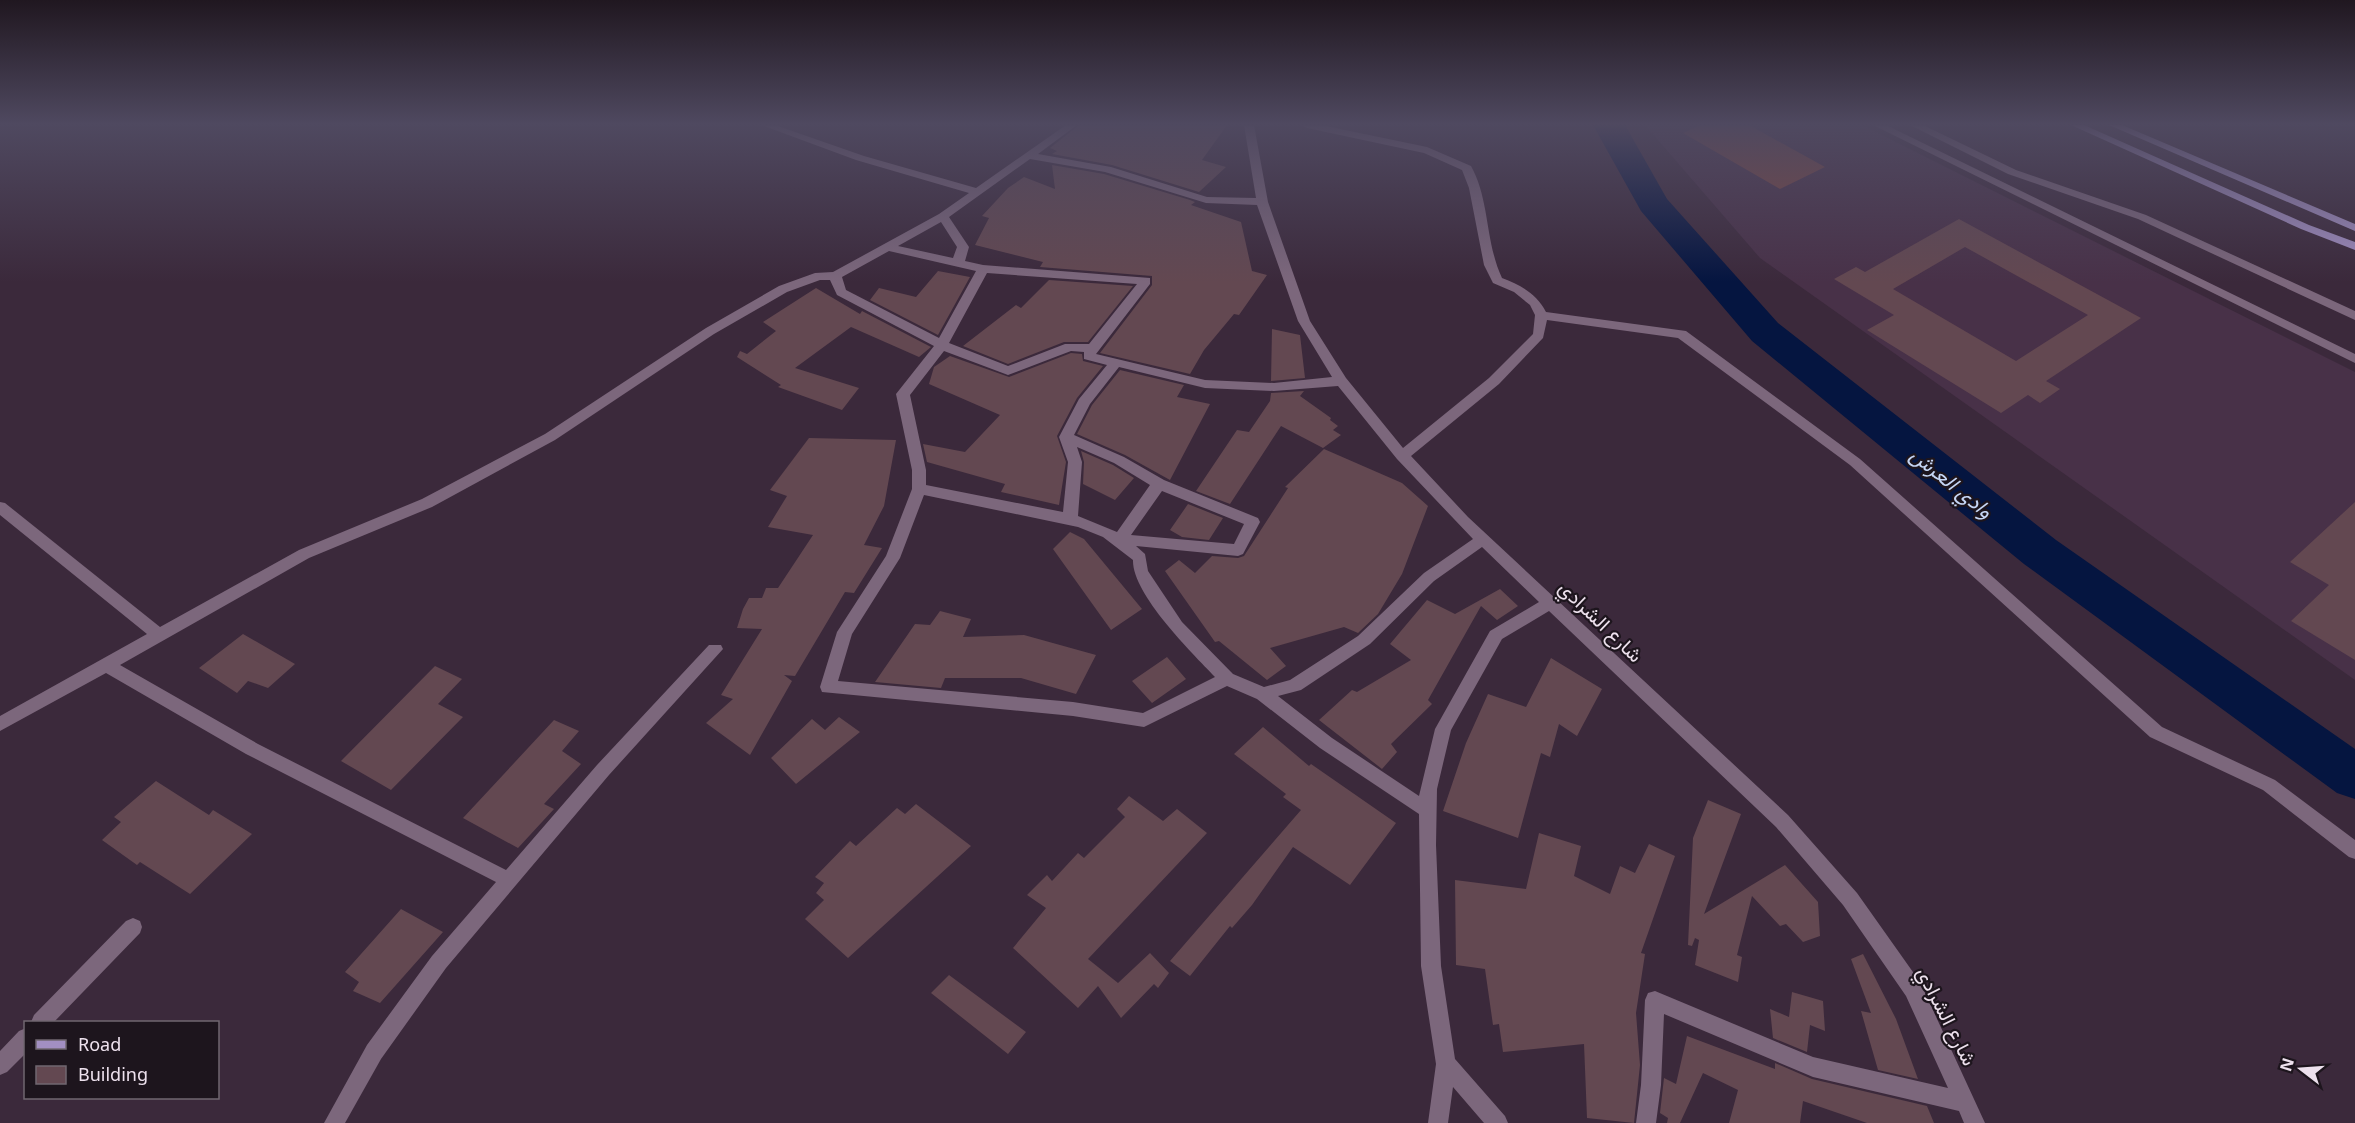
<svg xmlns="http://www.w3.org/2000/svg" width="2355" height="1123" viewBox="0 0 2355 1123" font-family="'Noto Sans',Vazirmatn,sans-serif">
  <rect width="100%" height="100%" fill="#3b293b"/>
  <path fill="#483148" d="M1645 125H1862L2355 372V680L1760 258Z"/>
  <path fill="#7e4740" d="M1701 125H1749L1825 167 1780 189 1683 133Z"/>
  <g fill="none" stroke-linecap="round" stroke-linejoin="round">
    <path fill="#051540" fill-rule="evenodd" d="M1593 125H1625L1667 199 1778 323 2056 540 2355 749V799L2337 793 2024 564 1752 341 1641 211Z"/>
  </g>
  <path fill="#634851" fill-rule="evenodd" d="M1079 125H1227L1202 160 1226 167 1199 192 1112 165 1052 154 1057 151 1050 148Z
    M1052 165 1104 174 1190 200 1195 202 1191 205 1241 222 1252 271 1267 275 1239 315 1234 314 1204 350 1190 374 1100 353 1152 285V276L1040 267 1043 262 975 245 989 218 982 216 1008 188 1024 177 1055 189Z
    M1959 219 2141 318 2046 381 2060 389 2040 403 2028 395 2001 413 1867 330 1894 315 1834 279 1856 267 1865 272ZM1965 247 2088 315 2016 361 1893 289Z
    M938 271 970 277 938 335 870 300 879 288 916 297Z
    M1049 280 1133 286 1088 342H1064L1008 364 963 346 1016 305 1021 308Z
    M816 288 860 314 862 311 931 347 919 357 851 327 795 368 859 388 842 410 778 387 781 385 737 357 740 351 747 354 776 331 763 322Z
    M1272 329 1300 335 1305 378 1271 381Z
    M1071 353 1082 354 1083 361 1103 366 1077 398 1057 436 1066 462 1059 505 1001 492 1005 484 927 462 923 444 965 452 1000 415 929 384 934 367 950 356 1009 377Z
    M1120 370 1184 385 1177 397 1210 404 1170 480 1125 455 1077 434 1092 405Z
    M1304 391 1300 396 1331 418 1330 420 1338 426 1333 430 1341 435 1323 448 1281 426 1230 504 1196 491 1237 430 1249 432 1270 401 1271 393Z
    M809 438 896 440 884 506 864 545 882 548 854 593 845 592 795 676 784 675 792 681 750 755 706 723 733 699 721 695 762 629 737 628 743 609 749 598H762L766 588H778L813 535 768 527 787 496 770 490Z
    M1324 449 1402 483 1428 506 1402 574 1378 614 1358 633 1344 627 1270 648 1286 666 1267 680 1219 641 1215 642 1165 571 1179 560 1195 573 1212 556 1238 558 1244 556 1288 488 1285 487Z
    M1081 451 1113 465 1134 478 1115 500 1083 484 1084 462Z
    M2355 502V660L2291 621 2329 585 2290 562Z
    M1188 504 1223 518 1209 540 1182 537 1170 530Z
    M1070 532 1084 539 1142 609 1111 630 1053 549Z
    M1500 589 1518 606 1497 620 1481 606 1428 700 1432 704 1391 744 1397 752 1382 769 1319 720 1352 690 1357 692 1411 660 1390 644 1427 600 1455 614Z
    M940 611 971 619 963 637 1024 635 1096 655 1076 694 1021 678H945L941 688 875 682 915 624 930 625Z
    M243 634 295 664 268 688 248 681 237 693 199 668Z
    M1167 657 1186 679 1152 703 1132 681Z
    M1551 658 1602 689 1577 736 1559 724 1550 757 1541 753 1518 838 1443 811 1466 743 1488 694 1526 707Z
    M435 666 462 679 438 704 463 717 391 790 341 761Z
    M839 717 860 732 796 784 771 758 812 719 825 730Z
    M554 720 579 731 562 751 581 764 544 804 554 809 518 848 463 818Z
    M1263 727 1309 766 1311 764 1396 823 1350 885 1293 847 1252 905 1232 928 1230 926 1190 976 1170 961 1301 810 1283 797 1286 794 1234 754Z
    M156 781 209 815 213 810 252 834 190 894 140 862 137 865 102 840 121 822 114 817Z
    M1129 796 1163 821 1177 809 1207 833 1088 959 1118 983 1150 953 1169 973 1158 988 1154 984 1121 1018 1098 986 1078 1008 1013 948 1046 908 1027 895 1047 875 1052 881 1078 853 1084 858 1125 817 1117 809Z
    M1708 800 1741 814 1704 914 1785 865 1818 902 1820 936 1803 942 1786 924 1780 926 1752 896 1737 955 1742 957 1738 982 1695 965 1699 940 1695 938 1692 946 1688 945 1693 838Z
    M916 804 971 846 848 958 805 919 824 900 816 893 824 883 815 877 850 841 856 846 897 808 905 814Z
    M1539 833 1581 846 1574 876 1610 894 1620 866 1635 873 1649 844 1675 856 1641 953 1645 954 1636 1013 1640 1065 1634 1123 1587 1118 1584 1044 1503 1052 1499 1024 1493 1025 1485 969 1456 965 1455 880 1526 889Z
    M401 909 443 932 380 1003 353 991 359 982 345 972Z
    M1863 954 1896 1019 1918 1079 1878 1070 1861 1011 1871 1013 1851 959Z
    M949 975 1026 1032 1008 1054 931 993Z
    M1792 992 1823 1001 1825 1031 1810 1025 1807 1052 1773 1038 1770 1009 1789 1017Z
    M1687 1036 1775 1069V1063L1812 1079 1927 1106 1934 1123H1867L1803 1101 1800 1123H1729L1738 1090 1703 1073 1680 1123H1667L1668 1118 1660 1113 1664 1078 1676 1084Z"/>
  <g fill="none" stroke-linecap="round" stroke-linejoin="round">
    <path fill="#7c677c" fill-rule="evenodd" d="M761 125H775L864 156 976 188 1066 125H1077L1038 154 1111 167 1207 197 1256 198 1244 125H1254L1268 202 1310 321 1346 378 1403 448 1489 378 1533 334 1535 315 1530 305 1514 292 1493 283 1484 265 1469 188 1462 170 1424 153 1307 128 1302 125H1321L1427 147 1471 166C1490 200 1485 242 1502 278 1520 285 1536 293 1546 312L1686 331 1860 459 2162 727 2275 780 2355 840V859L2349 857 2263 790 2150 737 1850 465 1678 338 1547 320 1543 338 1499 384 1411 456 1468 517 1788 815 1857 893 1920 982 1985 1123H1964L1959 1111 1813 1077 1664 1014 1661 1085 1656 1123H1636L1641 1085 1645 1000 1648 993 1655 991 1813 1057 1948 1088 1906 996 1843 905 1776 827 1549 611 1502 639 1451 730 1437 789 1436 845 1441 966 1455 1059 1505 1116 1508 1123H1484L1453 1087 1448 1123H1428L1436 1064 1421 966 1419 814 1320 748 1257 699 1227 686 1144 727 1073 716 822 692 820 687 837 632 886 556 912 489V470L896 394 934 346 837 295 830 280H820L787 292 714 334 555 440 432 507 309 558 120 665 258 744 506 870 597 765 709 645H721L723 649 609 775 446 968 381 1059 345 1123H324L367 1045 432 956 496 882 246 754 106 673 0 731V716L147 634 0 515V502L5 503 160 627 299 550 422 499 545 434 706 328 779 286 815 273 833 272 939 214 969 193 856 160ZM1030 159 1105 172 1206 203 1257 205 1298 321 1332 377 1274 383 1205 380 1096 354 1150 284V278L983 265 965 261 969 247 949 217ZM941 222 957 247 953 258 898 246ZM889 251 976 271 939 338 846 290 842 277ZM987 273 1137 284 1089 344H1065L1008 366 949 343ZM944 351 1008 375 1071 351 1084 352V359L1107 365 1079 399 1059 437 1068 462 1063 512 926 485V470L910 395ZM1119 367 1205 388 1274 391 1338 386 1397 459 1473 539 1424 573 1358 636 1290 680 1264 687 1233 674 1182 622 1148 571 1145 554 1136 546 1238 556 1243 554 1260 522 1258 518 1164 480 1124 457 1074 435 1090 404ZM1077 447 1114 463 1150 485 1117 532 1078 516 1082 462ZM1162 491 1244 524 1234 544 1131 535ZM924 495 1078 527 1103 537 1133 560C1132 594 1191 652 1215 677L1143 713 1073 702 838 681 852 634 900 558ZM1482 547 1539 602 1490 631 1435 729 1419 796 1332 738 1278 696 1301 690 1370 644 1434 581Z
      M1873 125H1886L2355 354V363Z
      M1910 125H1923L2016 170 2146 215 2355 311V320L2138 219 2008 174Z
      M133 918 140 921 142 927 140 933 54 1022H31L34 1015 126 921Z
      M26 1028V1053L7 1072 0 1075V1051L19 1031Z"/>
    <path fill="#a28fc2" fill-rule="evenodd" d="M2071 125H2084L2309 225 2355 242V250L2301 229Z
      M2109 125H2122L2355 224V231Z"/>
  </g>
  <linearGradient id="sky" x2="0" y2="1"><stop stop-color="#201720"/><stop offset="0.44" stop-color="#4f4960"/><stop offset="1" stop-color="#4f4960" stop-opacity="0"/></linearGradient>
  <rect width="2355" height="282" fill="url(#sky)"/>
  <g text-anchor="middle" dominant-baseline="central" stroke-width="4.5" stroke-linejoin="round" paint-order="stroke">
    <g font-size="20" fill="#ede1ed" stroke="#1d151d">
      <text transform="translate(1601 621) rotate(44)">شارع الشرادي</text>
      <text transform="translate(1947 1016) rotate(63)">شارع الشرادي</text>
    </g>
    <g font-size="21" font-style="italic" fill="#c6d6f5" stroke="#1d151d">
      <text transform="translate(1952 482) rotate(39)">وادي العرش</text>
    </g>
  </g>
  <rect x="24" y="1021" width="195" height="78" fill="#1d151d" stroke="#706770" stroke-width="1.5"/>
  <rect x="36" y="1040" width="30" height="9" fill="#a28fc2" stroke="#706770" stroke-width="1.5"/>
  <text x="78" y="1051" font-size="18" fill="#ede1ed">Road</text>
  <rect x="36" y="1066" width="30" height="18" fill="#634851" stroke="#706770" stroke-width="1.5"/>
  <text x="78" y="1081" font-size="18" fill="#ede1ed">Building</text>
  <g transform="translate(2301 1069) rotate(287)" stroke="#1d151d" stroke-width="4.5" paint-order="stroke">
  <path d="M0-4.5L10 22L0 15L-10 22Z" fill="#ede1ed"/>
  <text y="-9" font-size="16" font-weight="bold" text-anchor="middle" fill="#ede1ed">N</text>
  </g>
</svg>
